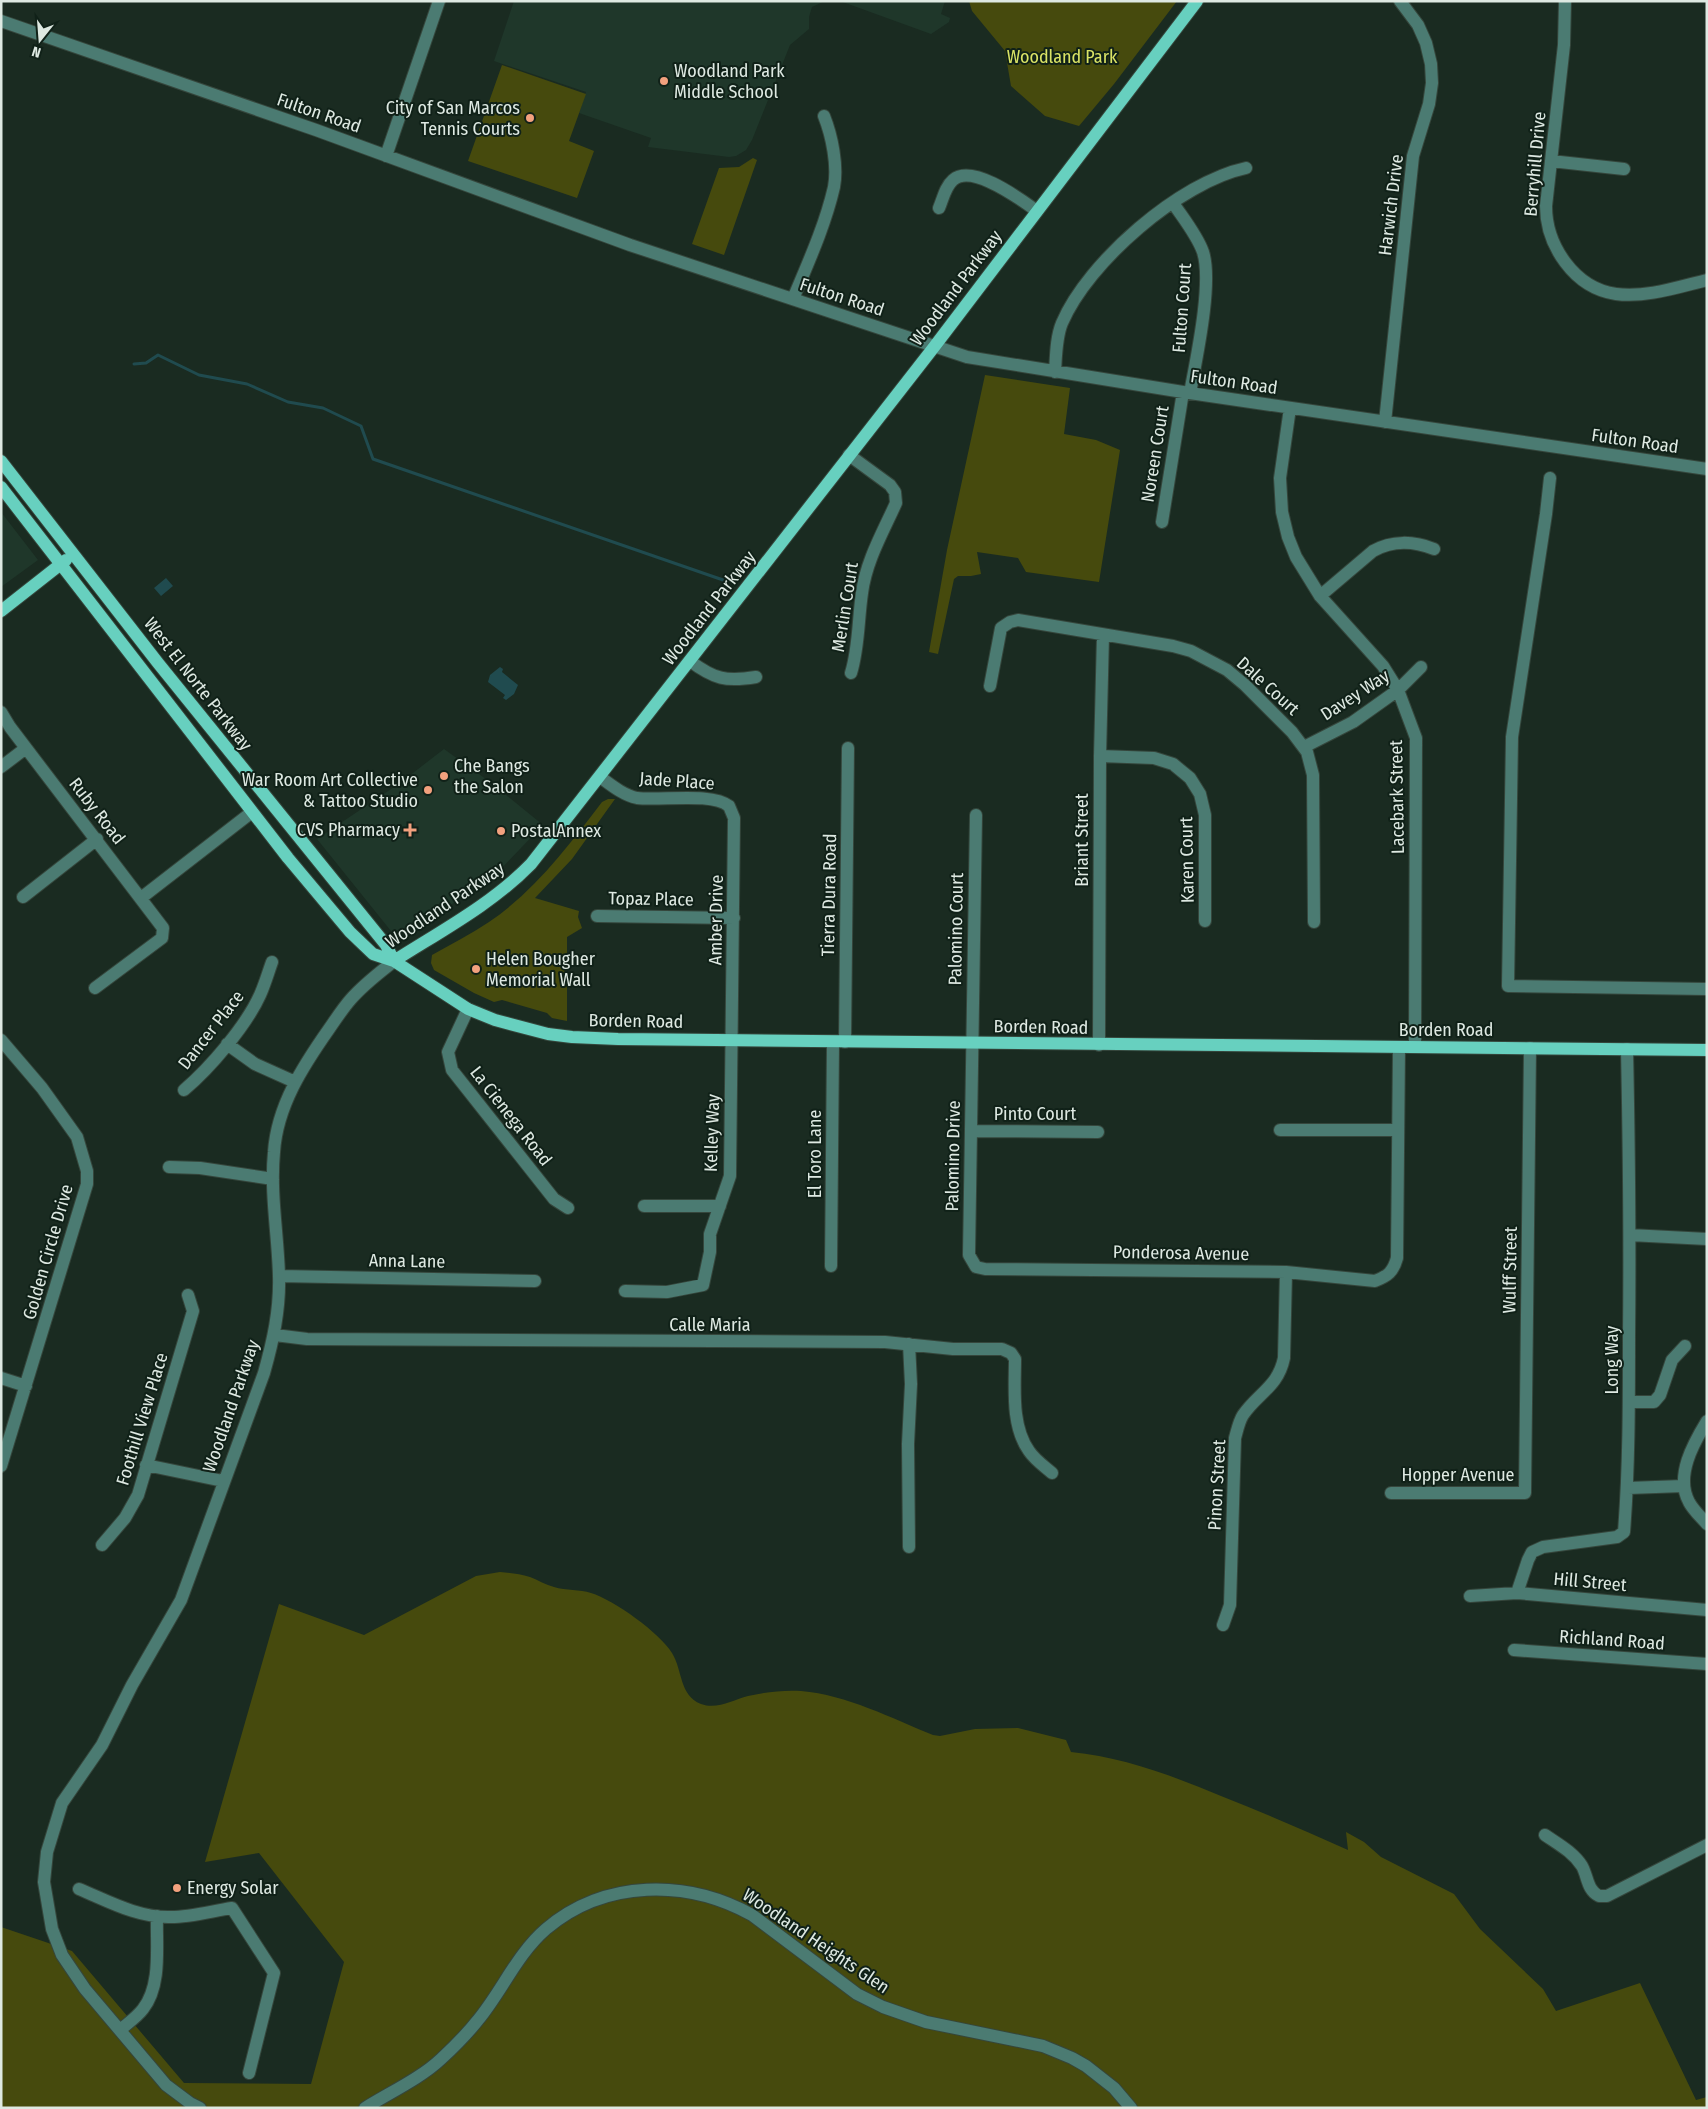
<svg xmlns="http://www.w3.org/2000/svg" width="1708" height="2109" viewBox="0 0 1708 2109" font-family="'Fira Sans Condensed',sans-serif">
  <rect width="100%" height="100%" fill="#1a2b21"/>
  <path fill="#1f372a" d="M514 1H825L812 7 809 17V29L790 45 752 140 746 150 736 156 729 157 648 147 651 138 579 113 586 92 494 61Z
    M840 1H945L941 14 950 18 949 22 931 34Z
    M1 512 38 560 1 587Z
    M444 749 490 782 543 825 497 873 466 895 400 937 395 936 317 839 400 783Z"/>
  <path fill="#464a0d" d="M969 1H1177L1114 84 1079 126 1045 116 1011 86 1005 51 972 11Z
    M502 65 586 94 569 141 594 151 577 198 468 161Z
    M753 158 757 160 724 255 692 244 719 168 739 167Z
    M985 375 1070 388 1064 434 1096 440 1120 450 1099 582 1026 572 1018 558 977 552 981 574 971 576H958L954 579 938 654 929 652 947 550Z
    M608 799H615L572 859 535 898 579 911 578 917 582 928 567 937V1021L552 1018 547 1013 502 1000 494 1002 474 993 434 970 431 963 432 955C451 944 471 934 489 922 535 891 569 845 602 802Z
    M500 1572C510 1573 520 1574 530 1577 538 1580 546 1585 554 1587 566 1591 580 1589 591 1593 614 1600 660 1633 672 1653 683 1671 679 1695 701 1704 717 1710 733 1700 748 1696 765 1692 784 1690 801 1691 847 1695 891 1718 933 1735L940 1736 975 1729 1018 1728 1066 1740 1071 1752C1123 1757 1173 1776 1221 1796 1264 1813 1306 1831 1348 1850L1346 1832 1364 1842 1381 1857 1454 1894 1480 1929 1543 1989 1556 2011 1640 1983 1696 2100 1707 2097V2108H1V1927L72 1951 184 2083 311 2084 344 1962 259 1853 205 1862 279 1604 364 1635 476 1576Z"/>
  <path fill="#204b4f" d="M166 578 173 586 161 596 154 588Z
    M500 667 503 669 502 672 518 685 514 694 506 700 503 698 505 695 488 682 490 675Z"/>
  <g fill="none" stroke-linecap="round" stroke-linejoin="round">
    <path stroke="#204b4f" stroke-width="3" d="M134 364 146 363 158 355 199 375 247 384 288 402 323 408 361 426 373 459 726 581"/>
    <defs>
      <path id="minor" d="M1565 1 1564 45 1546 206C1546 245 1574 288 1616 294 1646 298 1678 287 1707 280
        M1 21 316 130 630 245 967 357 1183 392 1707 469
        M386 156 439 1
        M1551 161 1624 169
        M1173 203C1183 218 1197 235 1203 252 1213 283 1196 360 1190 393
        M939 208C943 199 945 187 953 180 972 163 1020 199 1037 211
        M793 299C808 263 825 226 834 187 838 166 832 136 824 116
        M1055 372C1056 357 1056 337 1062 323 1088 262 1180 182 1246 168
        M1290 408 1280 478 1282 512 1288 537 1296 557 1320 596 1383 666 1398 690 1416 738 1415 1047
        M1385 422 1413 156 1429 104 1432 83 1431 64 1426 43 1418 25 1400 1
        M849 455 890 485 895 492 896 503C883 532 866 561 862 593 858 620 859 647 851 673
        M1550 478 1546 514 1512 737 1508 986 1707 989
        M1162 522 1183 392
        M1320 596 1373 551C1392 540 1414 541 1434 549
        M690 661C714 679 726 682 756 677
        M990 686 1001 628 1010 622 1018 620 1173 646 1191 651 1227 670 1245 685 1292 732 1307 752 1313 775 1314 922
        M1 712 10 727 163 928 162 938 95 988
        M1304 747 1353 722 1398 690 1421 667
        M1100 756 1154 758 1173 764 1190 778 1200 794 1205 815V921
        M1 767 26 748
        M600 777C611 785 623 795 637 798 660 801 712 792 729 806L734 818 730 1176 710 1234V1252L703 1285 667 1292 625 1291
        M976 815 969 1255 976 1267 985 1269 1286 1272 1375 1281C1388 1276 1393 1272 1397 1258L1399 1047
        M23 897 97 839
        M141 898 252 812
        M597 916 734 918
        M468 1009 448 1052 452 1070 554 1199 568 1208
        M1 1040 42 1088 77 1137 87 1171V1184L1 1466
        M845 1042 848 748
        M227 1044 255 1064 295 1082
        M1099 1045 1100 756 1103 635
        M184 1090C210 1068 246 1026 260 995 265 984 268 973 272 962
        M1280 1130H1398
        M971 1131 1098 1132
        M169 1167 200 1168 273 1179
        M644 1206H720
        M1630 1235 1707 1239
        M831 1266 833 1042
        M279 1276 535 1281
        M275 1335 307 1339 885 1342 953 1349H1002L1011 1353 1015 1359C1015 1388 1011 1426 1029 1451 1035 1460 1044 1466 1052 1473
        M909 1344 911 1384 908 1444 909 1547
        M1 1378 26 1386
        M1629 1402H1654L1660 1395 1672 1360 1685 1346
        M1707 1421C1693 1444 1675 1476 1689 1502 1693 1510 1701 1517 1707 1524
        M146 1465 223 1481
        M1628 1488 1683 1486
        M1391 1493H1525L1530 1048
        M102 1545 125 1518 138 1495 193 1311 188 1295
        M1517 1593 1528 1560 1532 1552 1543 1547 1617 1537 1624 1532C1629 1468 1629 1403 1629 1338 1630 1242 1629 1145 1627 1049
        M1470 1596 1517 1593 1707 1610
        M1223 1625 1230 1605 1235 1438C1237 1431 1239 1421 1243 1415 1258 1393 1278 1387 1284 1358L1286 1272
        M1514 1650 1707 1664
        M1545 1835C1558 1844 1573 1852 1582 1866 1588 1877 1587 1890 1599 1896H1607L1707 1845
        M79 1889C108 1901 138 1918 171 1917 191 1917 212 1911 232 1908L274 1973 249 2073
        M120 2030C128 2023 137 2017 143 2009 162 1985 156 1945 157 1916
        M200 2108 190 2103 166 2085 85 1989 62 1955 52 1929 44 1882 47 1852 62 1803 102 1745 132 1685 181 1600 264 1373C273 1341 280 1310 279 1276 278 1235 270 1194 274 1152 277 1106 303 1066 329 1029 336 1019 343 1008 351 999 364 984 379 973 394 961
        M365 2108C389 2093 421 2078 441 2059 454 2047 467 2034 478 2020 502 1991 517 1954 546 1929 605 1879 687 1879 752 1915L857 1994 883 2007 926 2022 1043 2046 1072 2058 1086 2066 1114 2088 1131 2108"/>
      <path id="major" d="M1 461 158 663 386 945 394 961
        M1 487 288 858 350 932 373 954 394 961 468 1009 495 1020 548 1034 572 1037 618 1039 1707 1050
        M1 611 66 560
        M394 961C441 931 492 904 531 864L934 347 1197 1"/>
    </defs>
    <use href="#minor" stroke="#35463c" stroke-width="14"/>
    <use href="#major" stroke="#35463c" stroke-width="14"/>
    <use href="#minor" stroke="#4b7b72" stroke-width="12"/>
    <use href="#major" stroke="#67d0bf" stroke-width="12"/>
  </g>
  <g fill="#f2a17e" stroke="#102118" stroke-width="2">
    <circle cx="664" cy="81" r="5"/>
    <circle cx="530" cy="118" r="5"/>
    <circle cx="444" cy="776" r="5"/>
    <circle cx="428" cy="790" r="5"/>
    <path d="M407.5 822.5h5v5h5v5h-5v5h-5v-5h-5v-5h5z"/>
    <circle cx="501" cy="831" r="5"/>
    <circle cx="476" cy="969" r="5"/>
    <circle cx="177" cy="1888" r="5"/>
  </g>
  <g text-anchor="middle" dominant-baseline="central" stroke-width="4" stroke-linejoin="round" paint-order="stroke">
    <g font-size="18" fill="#dae365" stroke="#102118">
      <text x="1062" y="57">Woodland Park</text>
    </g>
    <g font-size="18" fill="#dee9e2" stroke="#102118" text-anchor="start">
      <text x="674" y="71">Woodland Park<tspan x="674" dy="21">Middle School</tspan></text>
      <text x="520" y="108" text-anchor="end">City of San Marcos<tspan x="520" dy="21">Tennis Courts</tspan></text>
      <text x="454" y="766">Che Bangs<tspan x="454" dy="21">the Salon</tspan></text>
      <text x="418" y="780" text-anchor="end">War Room Art Collective<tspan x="418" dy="21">&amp; Tattoo Studio</tspan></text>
      <text x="400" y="830" text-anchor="end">CVS Pharmacy</text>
      <text x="511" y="831">PostalAnnex</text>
      <text x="486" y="959">Helen Bougher<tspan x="486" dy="21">Memorial Wall</tspan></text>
      <text x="187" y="1888">Energy Solar</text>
    </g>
    <g font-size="18" fill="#dee9e2" stroke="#102118">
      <text transform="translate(319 113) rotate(19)">Fulton Road</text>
      <text transform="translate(1535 164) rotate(-85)">Berryhill Drive</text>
      <text transform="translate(1391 205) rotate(-83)">Harwich Drive</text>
      <text transform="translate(956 288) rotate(-53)">Woodland Parkway</text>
      <text transform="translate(842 297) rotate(18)">Fulton Road</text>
      <text transform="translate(1182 308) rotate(-86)">Fulton Court</text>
      <text transform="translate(1234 382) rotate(8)">Fulton Road</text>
      <text transform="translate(1635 441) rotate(8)">Fulton Road</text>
      <text transform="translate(1155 454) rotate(-81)">Noreen Court</text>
      <text transform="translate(845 607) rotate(-81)">Merlin Court</text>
      <text transform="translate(709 608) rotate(-52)">Woodland Parkway</text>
      <text transform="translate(198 684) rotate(52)">West El Norte Parkway</text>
      <text transform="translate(1268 686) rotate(42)">Dale Court</text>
      <text transform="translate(1355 695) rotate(-33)">Davey Way</text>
      <text transform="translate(677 781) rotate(4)">Jade Place</text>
      <text transform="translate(1397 797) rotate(-91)">Lacebark Street</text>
      <text transform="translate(97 811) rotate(52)">Ruby Road</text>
      <text transform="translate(1082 840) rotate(-90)">Briant Street</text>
      <text transform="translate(1187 860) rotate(-91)">Karen Court</text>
      <text transform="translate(829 895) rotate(-89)">Tierra Dura Road</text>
      <text transform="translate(651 899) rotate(1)">Topaz Place</text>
      <text transform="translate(445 905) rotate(-34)">Woodland Parkway</text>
      <text transform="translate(716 920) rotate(-89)">Amber Drive</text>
      <text transform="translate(956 929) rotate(-89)">Palomino Court</text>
      <text transform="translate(636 1021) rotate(1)">Borden Road</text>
      <text transform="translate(1041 1027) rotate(1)">Borden Road</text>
      <text transform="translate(211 1030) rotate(-52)">Dancer Place</text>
      <text x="1446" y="1030">Borden Road</text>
      <text x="1035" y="1114">Pinto Court</text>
      <text transform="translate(511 1116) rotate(52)">La Cienega Road</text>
      <text transform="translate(712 1133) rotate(-88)">Kelley Way</text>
      <text transform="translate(815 1154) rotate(-90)">El Toro Lane</text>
      <text transform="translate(953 1156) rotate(-89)">Palomino Drive</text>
      <text transform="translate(48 1252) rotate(-74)">Golden Circle Drive</text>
      <text transform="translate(1181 1253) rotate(1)">Ponderosa Avenue</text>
      <text transform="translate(407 1261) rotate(1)">Anna Lane</text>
      <text transform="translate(1510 1270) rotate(-89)">Wulff Street</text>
      <text x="710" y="1325">Calle Maria</text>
      <text transform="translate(1612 1360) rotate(-90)">Long Way</text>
      <text transform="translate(231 1406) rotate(-71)">Woodland Parkway</text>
      <text transform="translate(142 1419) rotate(-73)">Foothill View Place</text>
      <text x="1458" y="1475">Hopper Avenue</text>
      <text transform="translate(1217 1485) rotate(-87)">Pinon Street</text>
      <text transform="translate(1590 1582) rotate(5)">Hill Street</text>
      <text transform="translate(1612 1640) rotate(4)">Richland Road</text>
      <text transform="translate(816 1941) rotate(34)">Woodland Heights Glen</text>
    </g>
  </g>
  <rect width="1708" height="2109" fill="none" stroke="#dee9e2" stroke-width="5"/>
  <g transform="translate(40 40) rotate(197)" stroke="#102118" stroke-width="4" paint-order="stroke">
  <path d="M0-4L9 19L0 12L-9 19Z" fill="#dee9e2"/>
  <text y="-8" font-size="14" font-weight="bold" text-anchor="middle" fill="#dee9e2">N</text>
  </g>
</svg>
